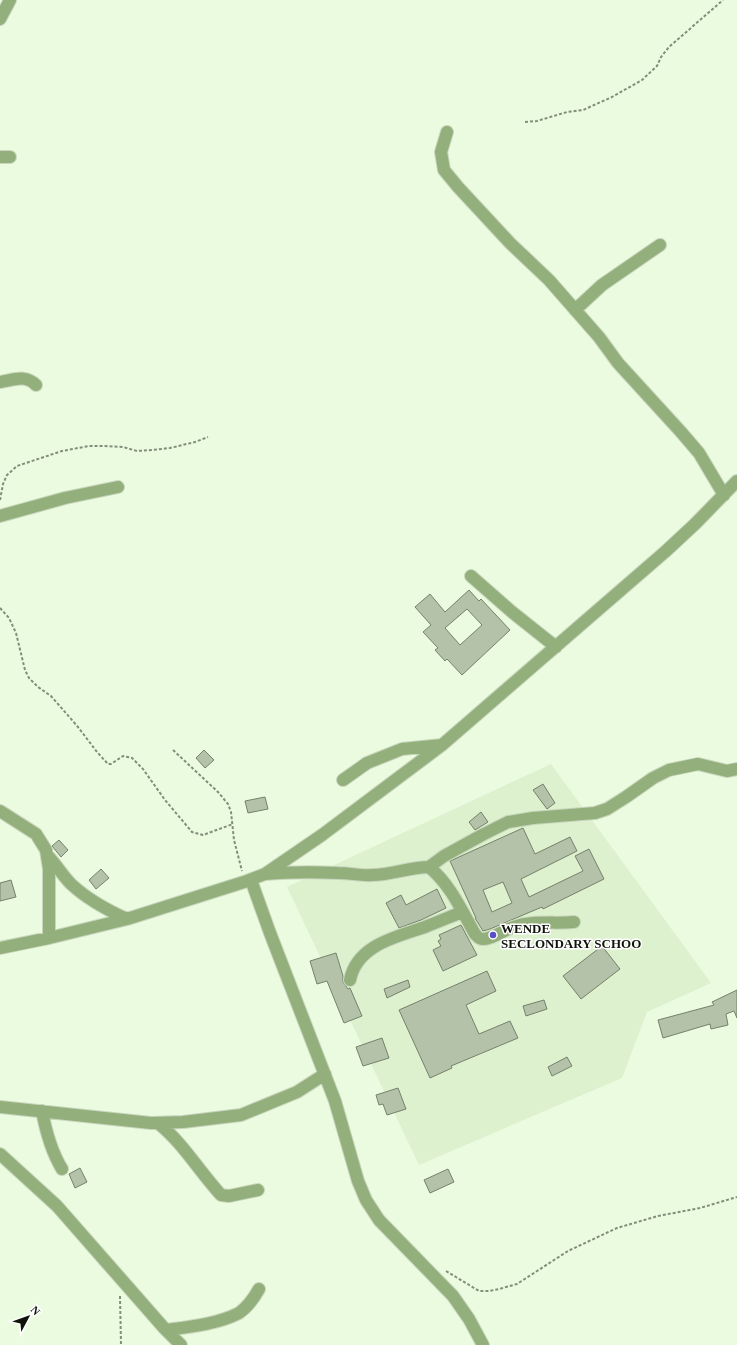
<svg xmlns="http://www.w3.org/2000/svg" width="737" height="1345" viewBox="0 0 737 1345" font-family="'Times New Roman',serif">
  <rect width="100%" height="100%" fill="#ebfbdf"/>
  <path fill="#ddf1cf" d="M551 764 711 983 647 1012 622 1078 419 1165 287 887Z"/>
  <path fill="#b3c2a8" stroke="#748269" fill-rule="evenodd" d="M469 590 479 601 481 599 510 630 462 675 447 659 445 661 435 650 438 648 423 632 431 625 415 607 430 594 445 612ZM467 609 482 625 460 645 445 628Z
    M204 750 214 760 205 768 196 758Z
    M543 784 555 803 547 809 533 790Z
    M265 797 268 809 248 813 245 801Z
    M481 812 488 822 475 830 469 822Z
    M523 828 535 854 570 837 577 851 521 879 529 897 583 871 575 856 589 849 604 879 543 909 542 907 490 929 483 931 475 918H476L450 861ZM503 882 512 903 492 912 483 890Z
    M59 840 68 850 61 857 52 846Z
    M101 869 109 878 96 889 89 880Z
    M11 880 16 897 0 901V883Z
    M437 889 446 908 421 920 399 928 386 903 401 895 406 905Z
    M461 925 477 955 443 971 433 950 441 946 438 941 441 939 439 935Z
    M602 946 620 969 581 999 563 976Z
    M336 953 343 976V982L348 989 350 988 362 1016 344 1023 327 981 317 984 310 961Z
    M487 971 496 991 466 1005 479 1034 510 1021 518 1038 451 1066 452 1068 430 1078 399 1010Z
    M408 980 410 987 387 998 384 989Z
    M737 990V1018L734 1011 726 1014 728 1025 711 1029 710 1024 663 1038 658 1020 714 1005 712 1002Z
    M544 1000 547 1009 526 1016 523 1006Z
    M382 1038 389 1058 363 1066 356 1047Z
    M567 1057 572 1066 552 1076 548 1067Z
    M398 1088 406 1109 387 1115 383 1104 379 1105 376 1095Z
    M80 1168 87 1182 75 1188 69 1174Z
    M448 1169 454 1182 430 1193 424 1180Z"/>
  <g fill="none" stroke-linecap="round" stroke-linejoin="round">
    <defs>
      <path id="minor" d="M0 19 10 0
        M447 132 441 152 444 170 458 187 510 243 549 280 599 337 618 363 681 432 699 453 724 495
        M0 157H10
        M575 310 602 285 660 245
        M0 382C14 380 25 374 36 385
        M0 516 65 498 118 487
        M471 576 512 612 556 647
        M343 780 367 763 402 749 442 745
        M0 811 36 834 46 850 49 869V938
        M47 855C56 864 62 875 71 884 88 900 107 910 127 919
        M429 867 444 856 484 834 508 822 533 818 595 813 607 809 626 797 653 778 669 770 698 764 727 771 737 769
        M265 874C289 872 314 872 338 873 350 873 361 876 372 875 392 875 410 867 429 867 450 884 462 911 475 934 477 936 479 939 482 939 490 940 505 930 513 927 533 920 554 924 574 922
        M251 880 270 933 335 1101 358 1181 366 1200 379 1220 453 1296 469 1319 483 1345
        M0 948 49 938 127 919 244 882 265 874 322 835 442 745 666 551 695 524 737 481
        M350 980C357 945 396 937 425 927 437 922 450 917 462 912
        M0 1107 151 1123 183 1122 241 1115 297 1092 325 1074
        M42 1111C46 1132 51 1151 62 1169
        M158 1123C183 1143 199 1171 221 1195L229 1196 258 1190
        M0 1154 57 1206 164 1328 181 1345
        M166 1330C189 1327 218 1324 239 1313 248 1307 254 1298 259 1289"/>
    </defs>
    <use href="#minor" stroke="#c8d6bd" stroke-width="14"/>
    <path stroke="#828d7a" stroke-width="2" stroke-dasharray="3 2" stroke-linecap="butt" d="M525 122 537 121 567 112 583 110 612 97 642 80 657 66 661 57 669 47 723 0
      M0 500 3 484 7 475 17 466 62 451 89 446H105L123 447 137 451 152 450 170 448 195 442 208 437
      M0 608 9 618 16 633 25 670 29 678 38 687 51 696 78 727 97 752 108 764H111L123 756 132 758 143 769 165 800 192 832 203 835 233 824
      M173 750 218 792 228 804 231 812 234 840 242 871
      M446 1271 479 1291H489L499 1289 517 1284 568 1251 617 1228 658 1216 700 1208 737 1197
      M120 1296 121 1345"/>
    <use href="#minor" stroke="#93af7c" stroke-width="12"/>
  </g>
  <circle fill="#594fc7" stroke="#fff" stroke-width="1.5" cx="493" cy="935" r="4"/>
  <g text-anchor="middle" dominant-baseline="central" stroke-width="3" stroke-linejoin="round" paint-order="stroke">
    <g font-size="13" font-weight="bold" fill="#0f140a" stroke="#fff" text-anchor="start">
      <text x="501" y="928">WENDE<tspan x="501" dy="15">SECLONDARY SCHOO</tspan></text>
    </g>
  </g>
  <g transform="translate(28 1317) rotate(49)" stroke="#ffffff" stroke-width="3" paint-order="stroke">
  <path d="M0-3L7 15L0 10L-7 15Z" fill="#0f140a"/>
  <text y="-6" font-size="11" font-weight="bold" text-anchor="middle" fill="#0f140a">N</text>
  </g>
</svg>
